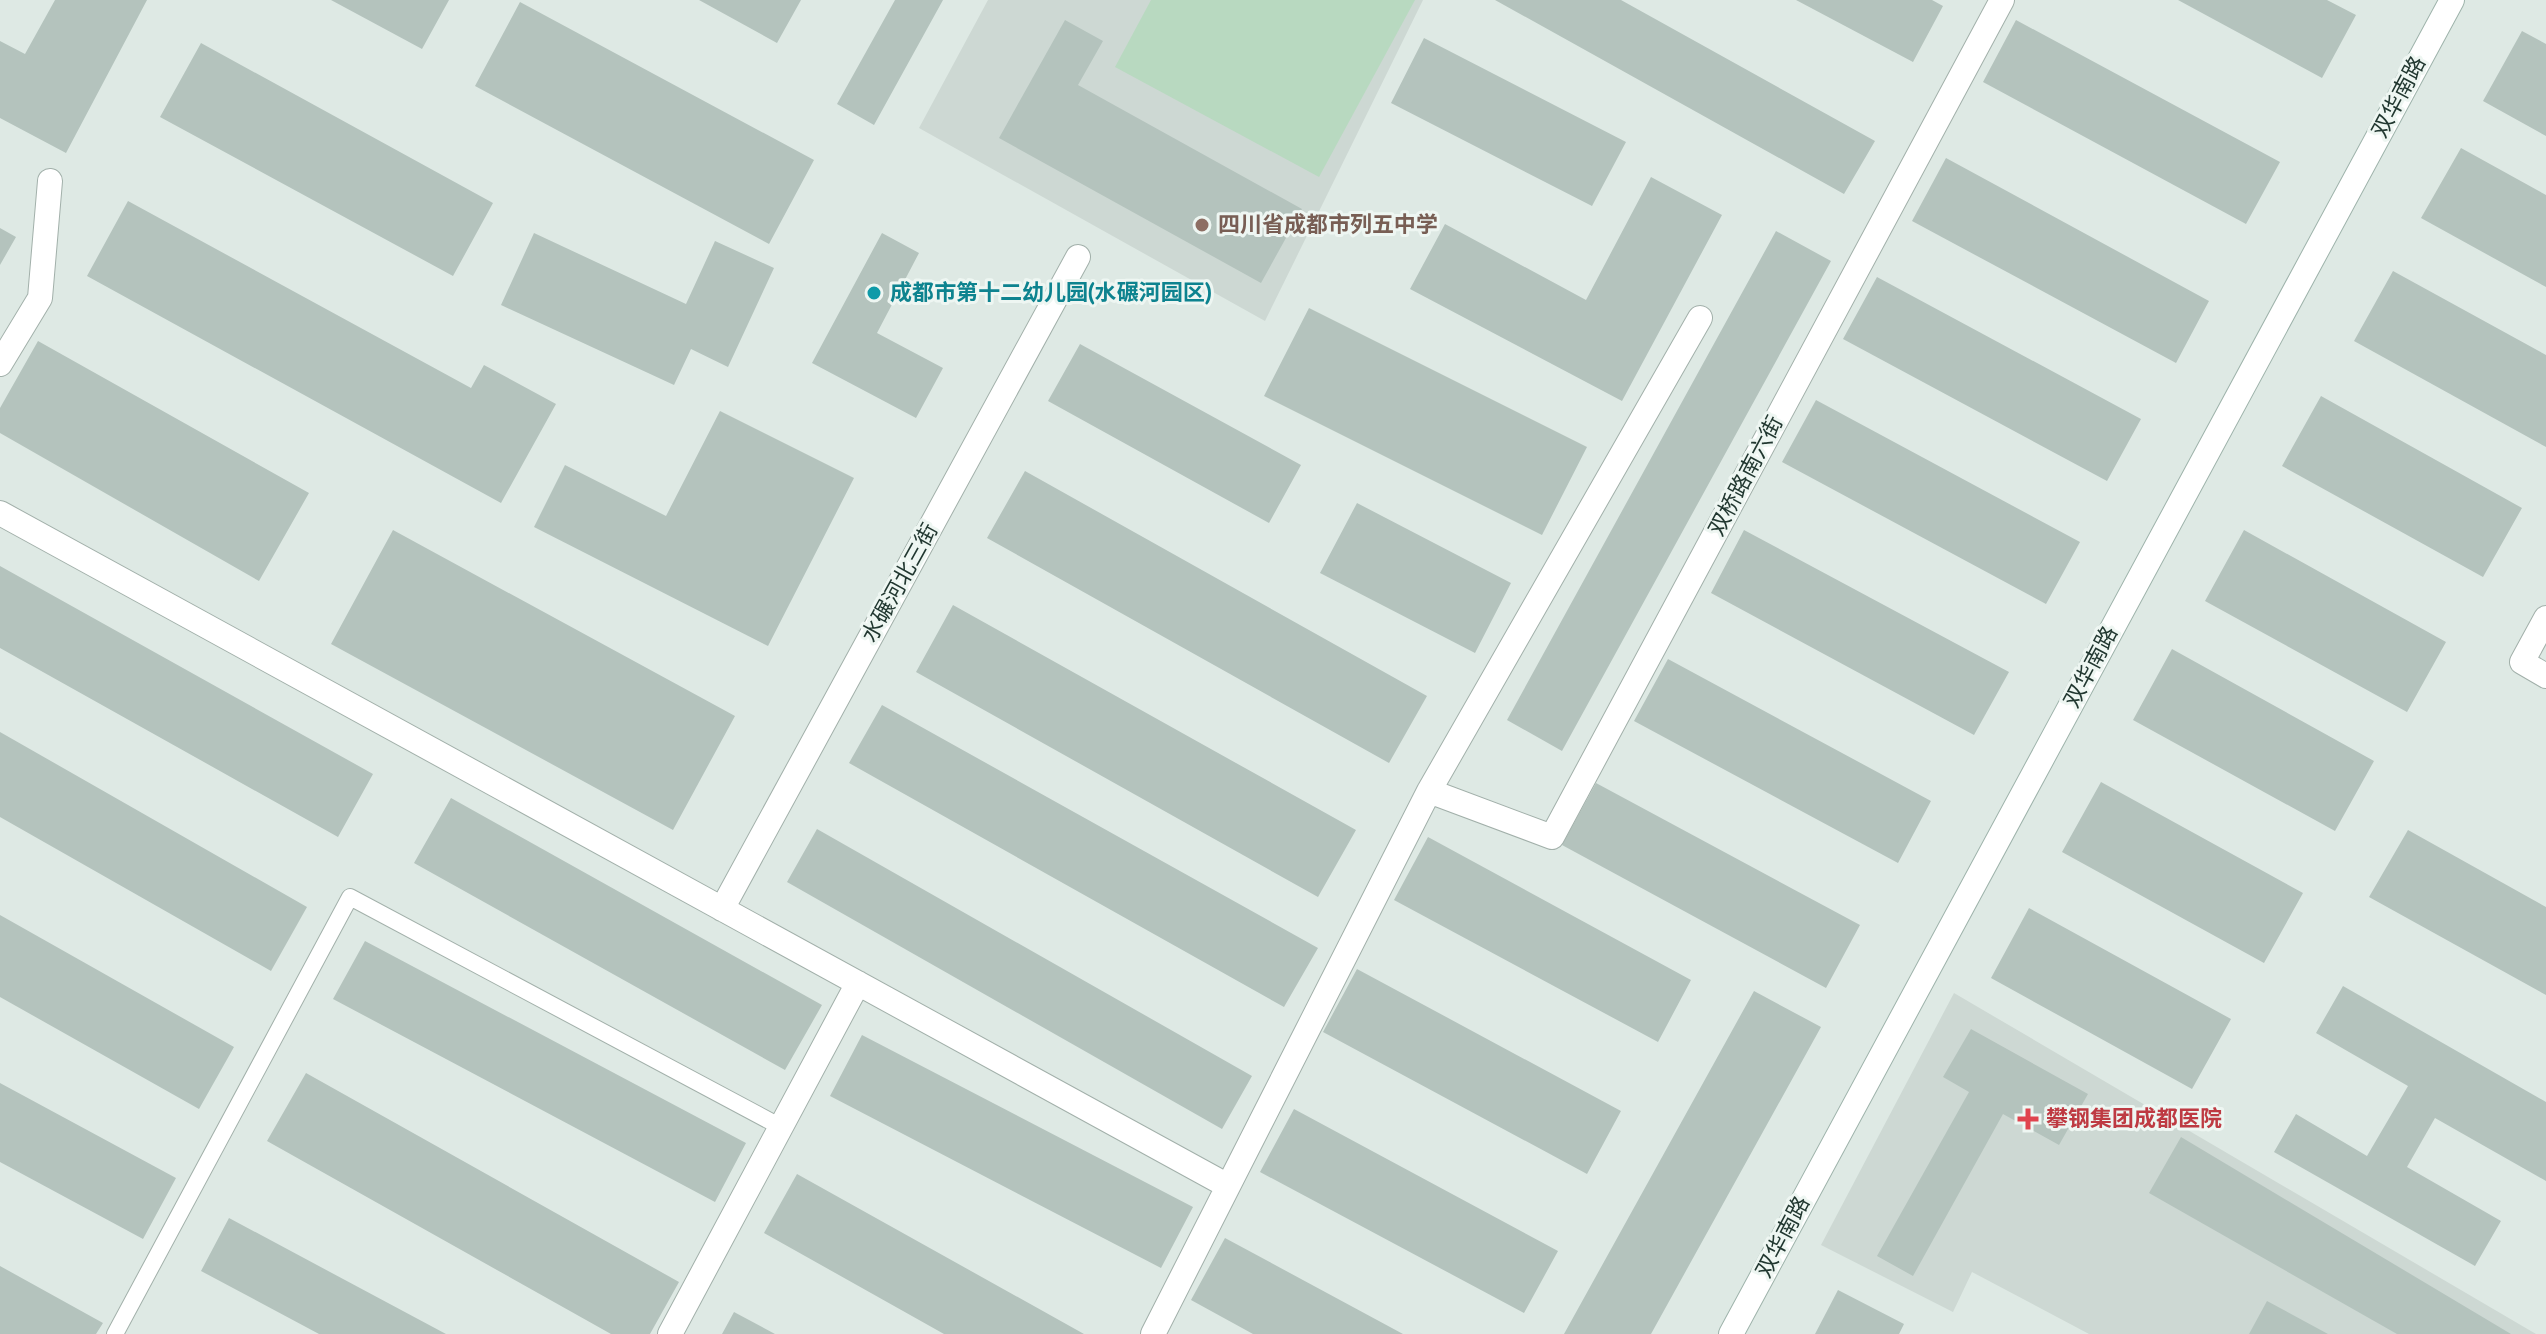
<svg xmlns="http://www.w3.org/2000/svg" width="2546" height="1334" viewBox="0 0 2546 1334" font-family="'Varela Round','Noto Sans SC',sans-serif">
  <rect width="100%" height="100%" fill="#dee9e4"/>
  <path fill="#cdd8d3" d="M988 0H1423L1265 321 919 128Z
    M1954 993 2536 1334H2089L1972 1272 1953 1312 1821 1245Z"/>
  <path fill="#b8d9c0" d="M1151 0H1415L1319 177 1115 67Z"/>
  <path fill="#b4c3bd" d="M55 0H147L66 153 0 118V41L25 54Z
    M331 0H449L422 49Z
    M699 0H801L777 43Z
    M895 0H943L874 125 837 104Z
    M1495 0H1621L1875 141 1844 194Z
    M1796 0H1932L1943 6 1913 62Z
    M2178 0H2327L2356 15 2322 78Z
    M520 2 814 160 769 244 475 86Z
    M1065 20 1103 41 1078 85 1302 209 1261 283 999 138Z
    M2016 20 2280 162 2246 224 1983 82Z
    M2522 31 2546 44V136L2483 101Z
    M1424 38 1626 142 1592 206 1391 103Z
    M201 43 493 203 453 276 160 117Z
    M2461 148 2546 195V287L2421 218Z
    M1946 158 2209 301 2176 363 1912 221Z
    M1651 177 1722 215 1622 401 1410 289 1445 224 1586 300Z
    M128 201 471 388 484 365 556 404 501 503 87 276Z
    M0 228 16 237 0 265Z
    M1776 231 1831 261 1562 751 1507 720Z
    M534 233 686 304 715 241 774 268 728 367 691 349 674 385 501 305Z
    M882 233 919 253 877 333 943 368 916 418 812 363Z
    M2393 271 2546 355V447L2354 341Z
    M1877 277 2141 419 2107 481 1843 339Z
    M1309 308 1587 447 1542 535 1264 396Z
    M38 341 309 493 259 581 0 433V408Z
    M1080 344 1301 465 1269 523 1048 401Z
    M2321 396 2522 508 2483 577 2282 466Z
    M1816 400 2080 542 2046 604 1782 462Z
    M720 411 854 478 768 646 534 527 565 465 666 516Z
    M1025 471 1427 696 1389 763 987 538Z
    M1357 503 1511 583 1475 653 1320 573Z
    M393 530 735 716 673 830 331 644Z
    M1744 530 2009 672 1974 735 1711 593Z
    M2244 530 2446 642 2407 712 2205 601Z
    M0 566 373 774 338 837 0 648Z
    M953 605 1356 830 1318 897 916 672Z
    M2172 649 2374 761 2335 831 2133 720Z
    M1668 659 1931 801 1898 863 1634 721Z
    M882 705 1318 948 1284 1007 849 763Z
    M0 732 307 907 271 971 0 817Z
    M2101 782 2303 893 2264 963 2062 852Z
    M1596 783 1860 925 1826 988 1562 845Z
    M451 798 822 1005 785 1070 414 863Z
    M817 829 1252 1076 1222 1129 787 882Z
    M2408 830 2546 907V995L2369 897Z
    M1428 837 1691 980 1658 1042 1394 900Z
    M2029 908 2231 1019 2192 1089 1991 978Z
    M0 915 234 1047 199 1109 0 997Z
    M365 941 746 1143 715 1202 333 999Z
    M1357 969 1621 1111 1587 1174 1323 1032Z
    M2343 986 2546 1102V1181L2435 1118 2407 1167 2501 1221 2475 1266 2274 1152 2296 1114 2367 1156 2408 1086 2316 1033Z
    M1754 991 1821 1027 1651 1334H1564Z
    M1971 1029 2088 1094 2059 1145 2003 1114 1913 1276 1877 1256 1969 1092 1943 1077Z
    M862 1035 1193 1207 1161 1268 830 1096Z
    M306 1073 679 1282 650 1334H611L267 1141Z
    M0 1083 176 1178 143 1239 0 1162Z
    M1294 1109 1558 1251 1524 1313 1260 1172Z
    M2181 1137 2511 1334H2397L2149 1193Z
    M797 1174 1084 1334H944L764 1233Z
    M229 1218 446 1334H319L201 1271Z
    M1225 1238 1403 1334H1253L1191 1300Z
    M0 1266 103 1323 96 1334H0Z
    M1838 1290 1904 1324 1899 1334H1815Z
    M2267 1301 2328 1334H2249Z
    M734 1312 775 1334H722Z"/>
  <g fill="none" stroke-linecap="round" stroke-linejoin="round">
    <defs>
      <path id="lane" d="M115 1334 350 897 781 1127"/>
      <path id="street" d="M0 364 40 298 50 181
        M0 513 1228 1186
        M2546 618 2522 662 2546 676
        M1429 791 1552 837 2002 0
        M722 909 1078 257
        M670 1334 858 983
        M1153 1334 1429 791 1700 318"/>
      <path id="secondary" d="M1731 1334 2452 0"/>
    </defs>
    <use href="#lane" stroke="#a2b0aa" stroke-width="18"/>
    <use href="#street" stroke="#a2b0aa" stroke-width="26"/>
    <use href="#secondary" stroke="#9eb3ab" stroke-width="26"/>
    <use href="#lane" stroke="#fff" stroke-width="16"/>
    <use href="#street" stroke="#fff" stroke-width="24"/>
    <use href="#secondary" stroke="#fff" stroke-width="24"/>
  </g>
  <circle fill="#8d6e63" stroke="#eef6f2" stroke-width="3" cx="1202" cy="225" r="8"/>
  <circle fill="#0f9aa8" stroke="#eef6f2" stroke-width="3" cx="874" cy="293" r="8"/>
  <path fill="#e0444e" stroke="#eef6f2" stroke-width="3" d="M2024 1107h8v8h8v8h-8v8h-8v-8h-8v-8h8z"/>
  <g text-anchor="middle" dominant-baseline="central" stroke-width="6" stroke-linejoin="round" paint-order="stroke">
    <g font-size="22" fill="#213730" stroke="#eef6f2">
      <text transform="translate(2399 97) rotate(-62)">双华南路</text>
      <text transform="translate(1746 476) rotate(-62)">双桥路南六街</text>
      <text transform="translate(900 583) rotate(-61)">水碾河北三街</text>
      <text transform="translate(2091 667) rotate(-62)">双华南路</text>
      <text transform="translate(1783 1237) rotate(-62)">双华南路</text>
    </g>
    <g font-size="22" font-weight="bold" fill="#785e54" stroke="#eef6f2" text-anchor="start">
      <text x="1218" y="225">四川省成都市列五中学</text>
    </g>
    <g font-size="22" font-weight="bold" fill="#0d838f" stroke="#eef6f2" text-anchor="start">
      <text x="890" y="293">成都市第十二幼儿园(水碾河园区)</text>
    </g>
    <g font-size="22" font-weight="bold" fill="#be3a42" stroke="#eef6f2" text-anchor="start">
      <text x="2046" y="1119">攀钢集团成都医院</text>
    </g>
  </g>
</svg>
